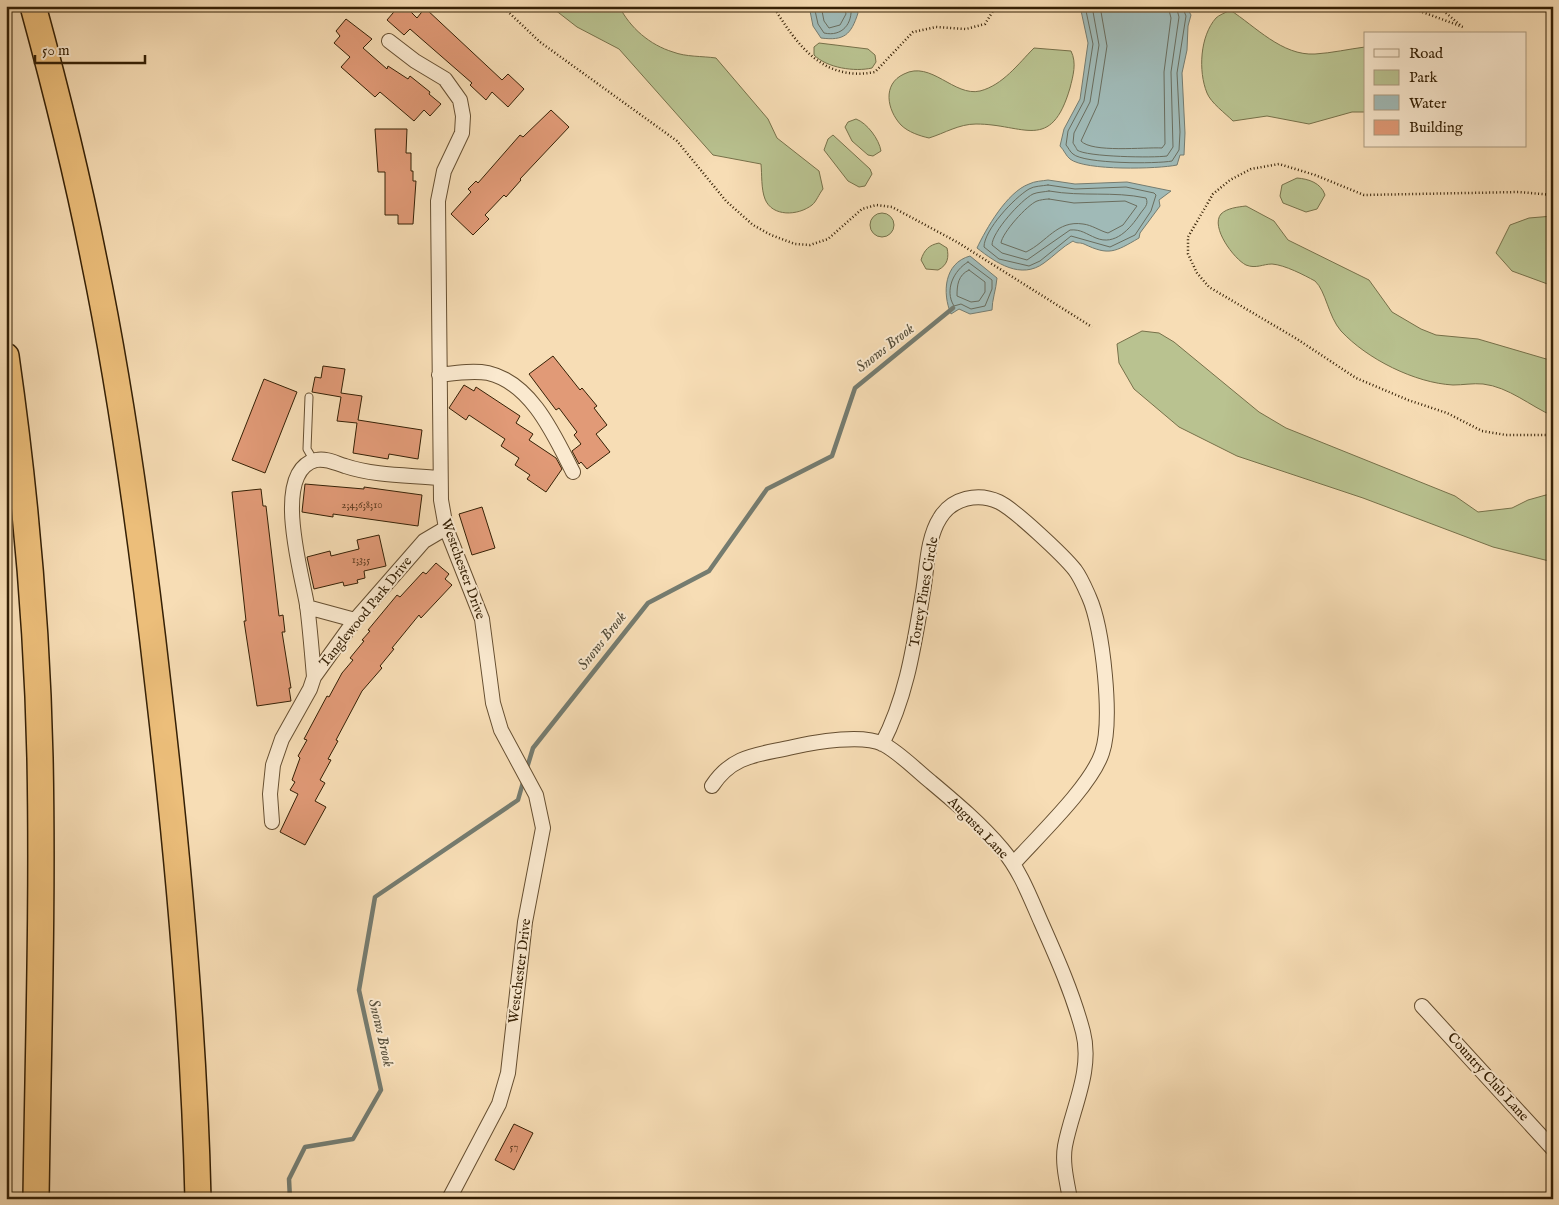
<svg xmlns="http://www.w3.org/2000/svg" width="1559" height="1205" viewBox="0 0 1559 1205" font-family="'IM FELL English',serif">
  <rect width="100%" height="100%" fill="#f7ddb5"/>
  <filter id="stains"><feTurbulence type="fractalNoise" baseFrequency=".004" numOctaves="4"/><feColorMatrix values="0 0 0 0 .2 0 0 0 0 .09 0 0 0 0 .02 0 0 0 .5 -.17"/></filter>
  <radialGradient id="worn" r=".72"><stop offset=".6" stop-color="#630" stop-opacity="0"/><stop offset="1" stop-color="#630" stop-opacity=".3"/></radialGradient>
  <path fill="#b9c290" stroke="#77714a" d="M550 6H619C630 28 650 45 673 52 686 57 702 56 716 58L768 119 777 138 819 171 823 189C819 194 816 202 812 205 798 216 772 217 765 199 761 189 762 174 761 164L713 155 619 49 577 27Z
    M1230 10C1255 26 1282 56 1315 54 1332 53 1349 49 1365 47V112H1352L1309 124 1267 116 1233 121C1225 113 1211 103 1207 93 1198 71 1200 36 1216 18 1219 15 1225 13 1230 10Z
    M819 43 868 49 875 55 876 62 872 68C855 72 827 68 814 55V47Z
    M1034 48 1071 51C1077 63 1073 76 1070 88 1051 153 1024 124 976 124 959 124 945 133 929 138 920 136 908 132 901 125 887 110 882 84 904 74 931 60 954 97 980 91 1003 85 1018 64 1034 48Z
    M856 119C867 123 879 139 881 151L873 156 868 155 852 141 845 127 848 122Z
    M833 135 870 169 872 174 865 186 859 187 848 181 824 150 828 139Z
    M1297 178C1309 179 1321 183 1325 195L1317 209 1306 212 1283 203 1280 196 1282 185Z
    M1246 206 1274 221 1288 240 1369 280 1392 312 1421 329 1436 335 1478 339 1553 361V416C1530 406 1509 387 1483 384 1473 383 1463 385 1453 385 1415 383 1367 359 1341 331 1328 316 1326 291 1315 281 1304 275 1285 265 1272 264 1263 264 1256 269 1246 265 1234 259 1210 227 1221 214 1227 208 1238 207 1246 206Z
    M870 225a12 12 0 1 1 24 0a12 12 0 1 1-24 0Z
    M1553 216V286L1512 271 1496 253 1510 225 1529 218Z
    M939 243 947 248C949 257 948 265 938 270L926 269 921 260C924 250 929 245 939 243Z
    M1142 331 1159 333 1174 342 1259 412 1286 428 1455 496 1478 512 1512 508 1528 500 1553 493V562L1493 547 1363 498 1237 456 1179 427 1134 389 1119 363 1117 344Z"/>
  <path fill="#a0bab7" stroke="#757c70" d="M809 6H855L858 13C851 35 844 41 821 38L813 26Z
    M1080 6H1186L1191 15 1188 26 1187 50 1182 73 1185 133 1184 155H1180L1177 165C1158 169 1085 171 1070 159 1066 156 1064 150 1060 146L1064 129 1080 99 1088 43Z
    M1048 180 1075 184 1127 182 1171 191 1159 200 1160 206 1140 233 1139 238C1115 252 1109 256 1084 244 1079 242 1077 244 1073 241 1062 247 1054 256 1044 263 1021 280 996 263 977 248 986 229 1007 192 1029 184 1035 181 1042 181 1048 180Z
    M970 256 997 278C996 290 992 300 992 310L970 314 959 309 951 314C942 293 944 263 970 256Z"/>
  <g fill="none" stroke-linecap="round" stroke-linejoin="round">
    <path stroke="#6a6d5e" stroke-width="1" d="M814 6 818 24 824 33C842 37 853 24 851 6
      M821 6 824 21 829 28 840 25 846 14 844 6
      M1085 6 1093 44 1084 101 1068 131 1066 145C1068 147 1070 152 1073 154 1084 164 1157 164 1172 161L1179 150 1180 132 1177 73 1186 16 1182 6
      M1092 6 1099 45 1090 102 1074 133 1073 143C1073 143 1077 149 1077 150 1086 157 1154 158 1167 156L1173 147 1171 72 1179 17 1176 6
      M1100 6 1107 46 1098 104 1081 141C1092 153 1144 147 1162 148L1165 144 1164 72 1171 18 1168 6
      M1048 185 1075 189 1126 187 1154 193 1156 195 1151 211 1135 235 1110 247 1071 236 1040 261 1029 266 999 259 984 247C984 230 1014 198 1029 189 1034 186 1042 186 1048 185Z
      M1049 191C1083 197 1113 191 1146 198 1149 205 1144 208 1140 214 1130 229 1115 246 1096 238 1086 234 1081 229 1070 230L1027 260 1002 253 992 245C992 232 1021 200 1033 194 1038 192 1044 192 1049 191Z
      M1049 199 1074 203 1125 201 1137 206 1123 225 1108 233C1100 231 1092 225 1083 224 1057 220 1047 242 1026 252L1001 243C1002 233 1027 205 1037 201 1040 200 1045 199 1049 199Z
      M968 262 992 280V289L985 306 971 309 961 304 954 306C944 290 954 270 968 262Z
      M969 270 985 282V292L979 301 971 302 957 296C957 285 958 275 969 270Z"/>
    <path stroke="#757c70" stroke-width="4.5" d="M526 771 533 748 648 603 709 571 767 489 832 456 855 388 953 308
      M290 1199 289 1179 305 1147 353 1139 381 1090 359 990 375 897 518 800 524 779"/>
  </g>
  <path fill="#e19a77" stroke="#352005" d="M399 6H405L417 18 425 8 502 80 508 74 524 89 508 107 492 92 486 100 470 85 472 83 410 29 404 35 387 20Z
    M346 19 372 39 363 48 387 69 388 66 408 79 410 76 430 92 429 94 441 104 430 116 424 110 414 121 380 92 375 97 341 67 350 57 334 43 340 36 336 31Z
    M551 110 569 127 520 179 521 180 506 197 504 195 485 215 489 219 473 235 451 214 471 192 468 189 476 181 478 183 520 135 523 137Z
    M375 129H407L406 153H411V171H413V181H416L413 224H398V215H385V172H378Z
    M553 356 580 390 582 388 597 406 594 408 607 425 596 434 610 452 587 469 581 462 579 464 572 451 581 444 574 435 577 432 559 408 556 410 529 374Z
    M323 366 345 369 341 393 362 396 358 420 422 430 418 459 389 454 388 459 353 453 357 423 337 421 341 397 312 392 315 377 321 378Z
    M264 379 297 392 265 473 232 460Z
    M464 385 474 391 476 387 520 416 516 423 533 434 529 440 556 458 562 469 546 492 527 479 530 475 515 465 519 458 501 446 505 439 469 415 466 420 449 408Z
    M305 484 364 489V487L422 495 418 526 333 514V517L302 512Z
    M261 489 263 506H266L279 616 283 615 285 632H282L291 688H289L291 701 257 706 244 621H246L232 492Z
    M482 507 495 548 472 555 459 514Z
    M379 535 386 566 364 571 365 578 357 580 358 583 344 586 343 582 314 589 307 557 330 551 331 556 359 549 357 540Z
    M436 563 449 574 445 579 452 585 421 618 419 615 392 648 394 649 380 666 382 668 362 691 336 740 338 741 328 759 331 760 320 780 325 783 315 801 326 807 305 845 280 832 298 794 290 790 295 782 292 780 300 758 298 756 307 740 304 739 327 696 329 697 342 673 353 660 350 658 364 641 362 640 370 631 368 630 397 595 400 597 423 572 426 574Z
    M514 1124 533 1133 514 1170 495 1160Z"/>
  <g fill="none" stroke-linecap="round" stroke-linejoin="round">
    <defs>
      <path id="service" d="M309 397 307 449 314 461"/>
      <path id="minor" d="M389 41 415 61 445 79 460 100 463 116 462 133 444 171 438 201 441 500 446 528 482 619 493 703 501 730 536 795 543 828 525 922 508 1073 499 1104 449 1199
        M439 375C455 373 473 370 488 373 532 383 555 437 573 472
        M307 607 355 620
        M314 677C312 653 310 628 307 605 302 574 271 471 316 460 327 458 335 463 345 466 375 476 409 475 440 478
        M882 744C907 696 914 645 923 592 927 569 927 538 940 518 952 498 978 492 999 502 1014 509 1064 556 1075 570 1081 578 1085 588 1089 597 1103 628 1113 721 1102 753 1091 786 1038 836 1013 864
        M712 786C733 754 759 755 793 747 816 742 862 734 883 744 900 753 916 770 931 782 956 803 981 824 1002 849 1020 870 1030 897 1041 922 1057 958 1073 994 1083 1032 1093 1070 1072 1109 1065 1146 1062 1163 1067 1182 1070 1199
        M272 822 270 794 273 765 282 739 310 689 314 677 355 620 424 541 446 528
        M1422 1006 1553 1149"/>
      <path id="motorway" d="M33 6C56 90 77 174 94 260 123 400 142 543 158 685 178 856 194 1027 198 1199
        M6 356C25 489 37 623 40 758 43 904 38 1052 36 1199"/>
    </defs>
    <use href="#service" stroke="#664f31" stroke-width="9"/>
    <use href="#minor" stroke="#664f31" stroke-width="16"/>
    <use href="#motorway" stroke="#352005" stroke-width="28"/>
    <path stroke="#352005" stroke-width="2.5" stroke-dasharray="1 2.5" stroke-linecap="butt" d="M502 6 540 42 677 141 726 201 753 225 771 235 795 244 810 245 828 239 862 209 876 205 892 207 957 242 1092 327
      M773 6C797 45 823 82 875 72L913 32 936 27 966 29 985 24 996 6
      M1406 6 1463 27
      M1438 6 1460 25
      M1553 195 1519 192 1364 195 1315 175 1279 164 1251 169 1230 180 1213 194 1188 237V254L1197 273 1209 287 1297 339 1356 378 1408 400 1447 413 1482 431 1506 435H1553"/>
    <use href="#service" stroke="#fae9cf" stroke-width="7"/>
    <use href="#minor" stroke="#fae9cf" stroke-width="14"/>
    <use href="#motorway" stroke="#ecbe7a" stroke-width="25"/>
  </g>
  <g text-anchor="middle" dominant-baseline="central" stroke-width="4" stroke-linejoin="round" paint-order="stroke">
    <g font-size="11" fill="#603e22">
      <text x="362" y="505">2;4;6;8;10</text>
      <text x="361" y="560">1;3;5</text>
      <text x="514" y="1147">57</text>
    </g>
    <g font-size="14" fill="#352005" stroke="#fae9cf">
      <text transform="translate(463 569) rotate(70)">Westchester Drive</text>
      <text transform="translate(924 592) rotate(-80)">Torrey Pines Circle</text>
      <text transform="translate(366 612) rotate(-51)">Tanglewood Park Drive</text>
      <text transform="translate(978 828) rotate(46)">Augusta Lane</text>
      <text transform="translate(520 971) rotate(-83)">Westchester Drive</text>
      <text transform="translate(1488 1077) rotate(48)">Country Club Lane</text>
    </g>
    <g font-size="15" font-style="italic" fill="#554e3a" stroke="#fae9cf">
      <text transform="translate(885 348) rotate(-38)">Snows Brook</text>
      <text transform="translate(602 641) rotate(-52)">Snows Brook</text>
      <text transform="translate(381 1033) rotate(77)">Snows Brook</text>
    </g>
  </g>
  <rect width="1559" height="1205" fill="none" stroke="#f7ddb5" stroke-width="25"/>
  <rect x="8" y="8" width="1544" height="1190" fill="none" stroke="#352005" stroke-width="2.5"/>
  <rect x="12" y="12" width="1534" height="1180" fill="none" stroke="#352005"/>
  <rect x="1364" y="32" width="162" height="115" fill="#fae9cf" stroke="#ab997e"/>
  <rect x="1374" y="49" width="25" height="8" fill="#fae9cf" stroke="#ab997e"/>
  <text x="1409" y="58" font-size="15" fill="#352005">Road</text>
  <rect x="1374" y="70" width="25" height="15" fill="#b9c290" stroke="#ab997e"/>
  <text x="1409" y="82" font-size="15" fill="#352005">Park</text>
  <rect x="1374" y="95" width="25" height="15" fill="#a0bab7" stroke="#ab997e"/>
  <text x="1409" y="108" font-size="15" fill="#352005">Water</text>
  <rect x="1374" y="120" width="25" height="15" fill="#e19a77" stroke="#ab997e"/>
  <text x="1409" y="132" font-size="15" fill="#352005">Building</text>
  <path d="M35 55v8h110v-8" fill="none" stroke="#352005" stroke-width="2.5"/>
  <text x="42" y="55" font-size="15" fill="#352005" stroke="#fae9cf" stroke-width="4" paint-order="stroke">50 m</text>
  <rect width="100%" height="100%" filter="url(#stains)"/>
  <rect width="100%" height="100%" fill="url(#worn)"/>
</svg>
